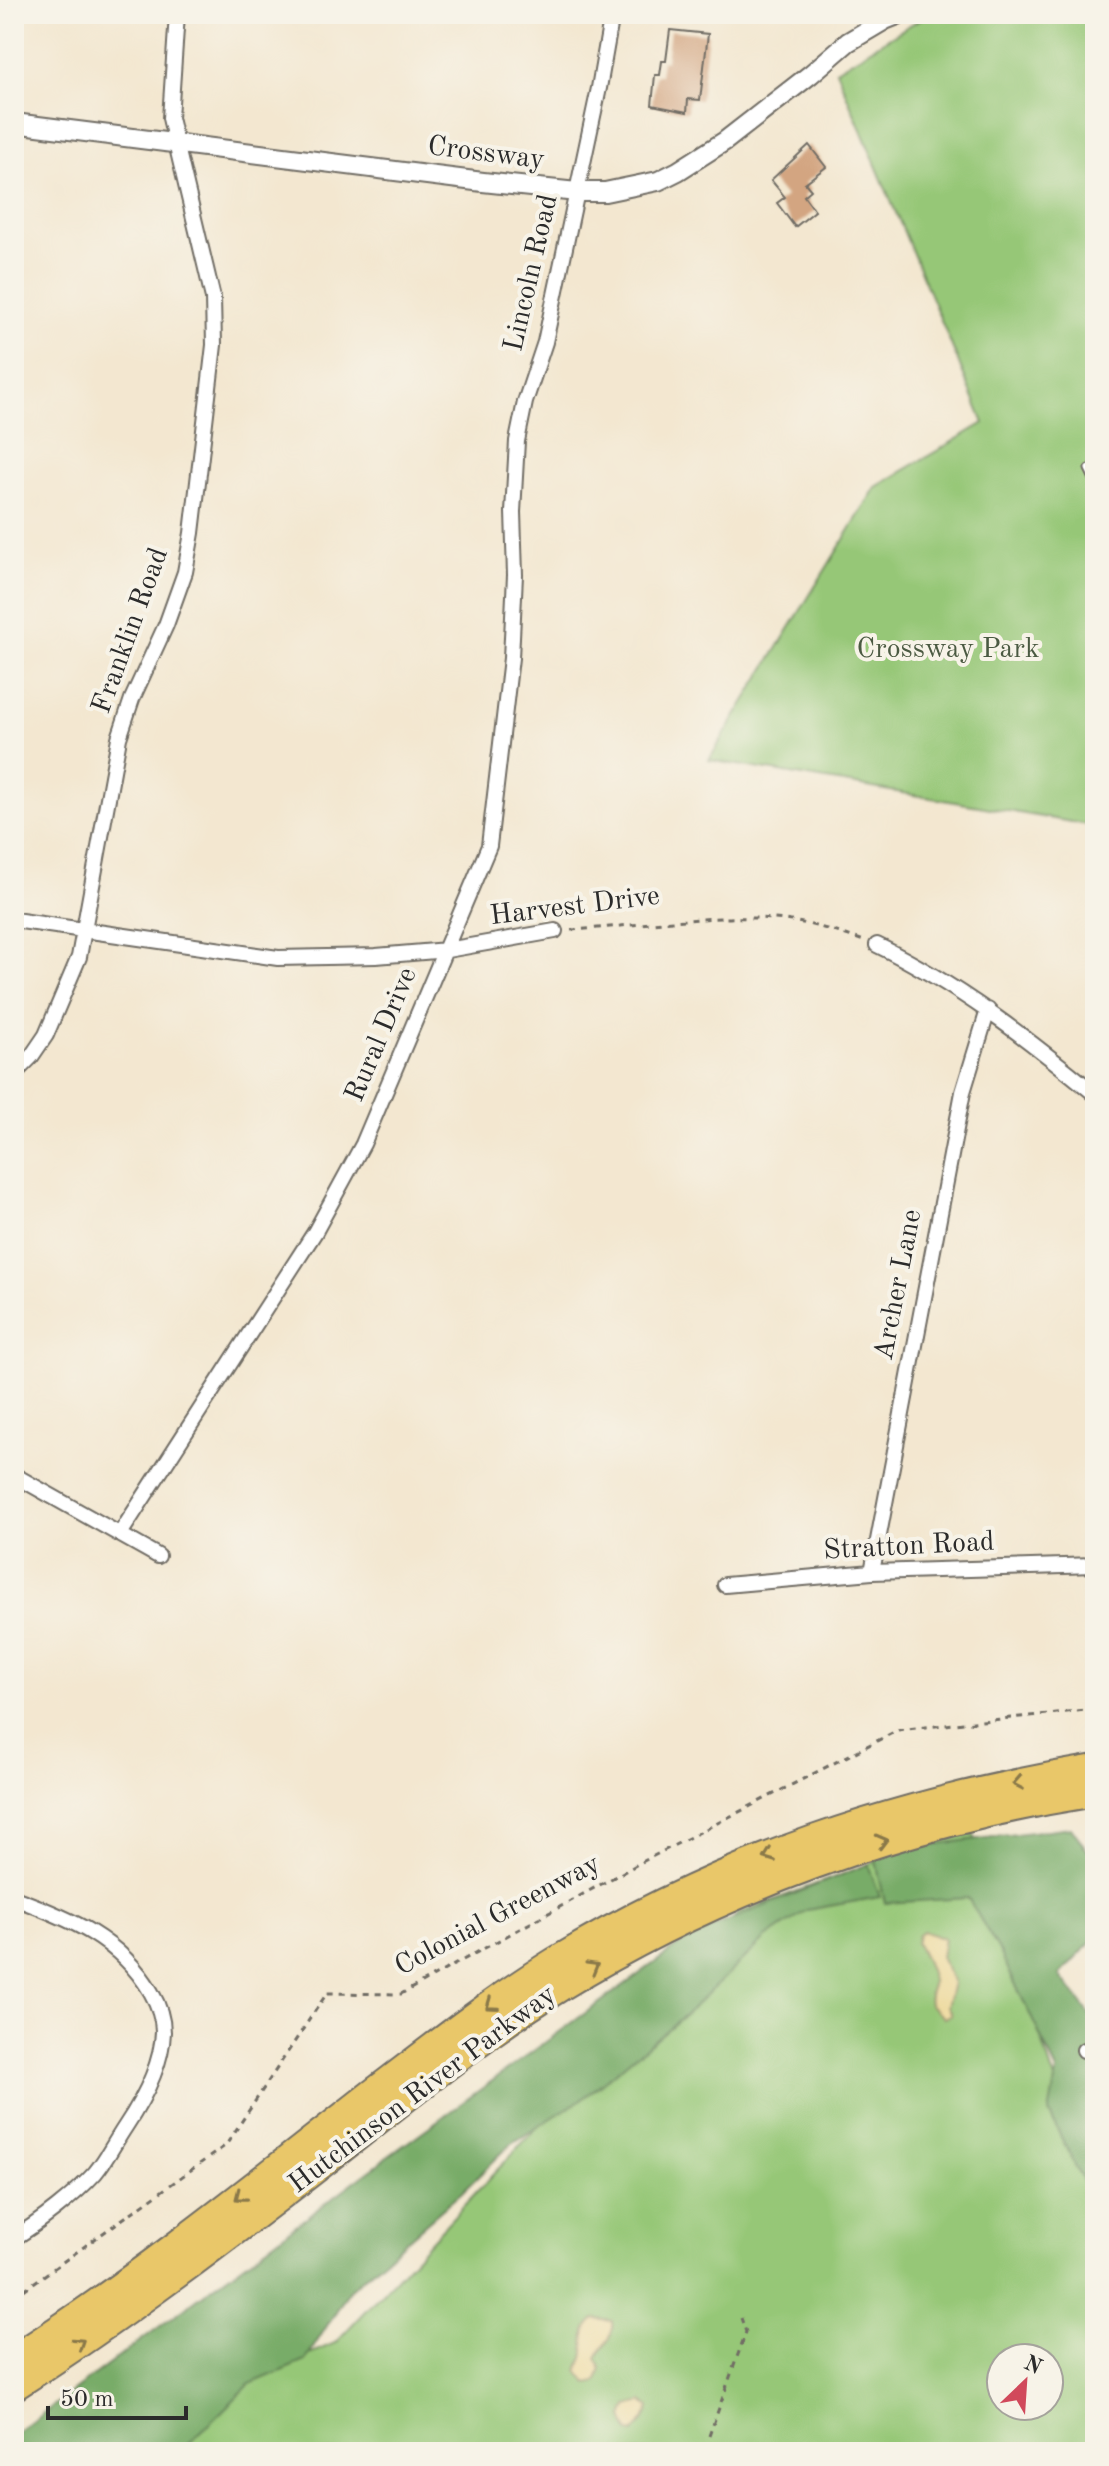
<svg xmlns="http://www.w3.org/2000/svg" width="1109" height="2466" viewBox="0 0 1109 2466" font-family="'Old Standard TT',serif">
  <rect width="100%" height="100%" fill="#f7f3e8"/>
  <filter id="ink" filterUnits="userSpaceOnUse"><feTurbulence type="fractalNoise" baseFrequency=".0125" numOctaves="2"/><feDisplacementMap in="SourceGraphic" scale="16" xChannelSelector="R" yChannelSelector="G"/><feConvolveMatrix kernelMatrix="1 2 1 2 8 2 1 2 1" color-interpolation-filters="sRGB"/></filter>
  <filter id="wash" filterUnits="userSpaceOnUse"><feTurbulence type="fractalNoise" baseFrequency=".006" numOctaves="4" result="noise"/><feDisplacementMap in="SourceGraphic" scale="32" xChannelSelector="R" yChannelSelector="G"/><feGaussianBlur stdDeviation="1.8" result="paint"/><feColorMatrix in="noise" values="0 0 0 0 0 0 0 0 0 0 0 0 0 0 0 0 0 1.4 0 .05"/><feComposite in="paint" operator="in"/></filter>
  <g filter="url(#wash)">
    <rect width="100%" height="100%" fill="#f3e7d0"/>
    <path fill="#96c777" stroke="#607951" stroke-width="2" fill-rule="evenodd" d="M931 14H1095V826L709 760 876 487 984 423 836 70 920 19Z
      M971 1826 1095 2202V2452H85L335 2343 738 1913ZM1001 2358H1049V2406H1001Z"/>
    <path fill="#78ac68" stroke="#526c4a" stroke-width="2" d="M1071 1827 1095 1861V1938L1060 1975 1095 2021V2205L1049 2113 1057 2071 1001 1954 968 1898 885 1903 874 1852Z
      M868 1864 880 1897 807 1910 766 1938 686 2014 585 2097 511 2144 462 2192 350 2289 305 2361 250 2384 180 2452H14V2435L386 2158 693 1935Z"/>
    <path fill="#eeda9e" stroke="#8c8264" stroke-width="2" d="M923 1931 944 1939 941 1957 953 1984 947 2006 951 2014 944 2018 929 2004C927 1995 930 1993 932 1985 934 1979 921 1949 916 1943L918 1934Z
      M595 2319 612 2321C614 2340 605 2342 597 2358L601 2368 597 2382 588 2384 578 2371C579 2367 581 2362 583 2358 587 2342 579 2333 595 2319Z
      M643 2402 650 2407 649 2412 634 2433 629 2432 624 2417 628 2406Z"/>
    <g id="blocks">
      <path fill="#d3a581" d="M670 30 708 34 700 100 688 99 687 112 652 105 655 75H660L662 61H666Z
        M809 145 826 167 805 183 811 190 804 196 815 211 795 227 777 203 785 197 771 180Z"/>
    </g>
  </g>
  <g filter="url(#ink)">
    <use href="#blocks" fill-opacity="0" stroke="#716d65" stroke-width="2"/>
    <g fill="none" stroke-linecap="round" stroke-linejoin="round">
      <defs>
        <path id="service" d="M1095 467 1089 469 1095 481"/>
        <path id="minor" d="M14 920 278 958 376 956 447 950 555 931
          M877 945C957 984 1027 1038 1095 1094
          M14 1074 31 1057 46 1035 79 957 119 738 132 699 166 625 185 572 192 533 214 345 213 298 170 118 177 14
          M14 1475 158 1556
          M120 1534 315 1232 363 1144 489 846 511 658 515 575 513 512 517 441 525 402 545 342 599 88 612 14
          M872 1572 963 1092 988 1010
          M725 1585 872 1572 1095 1565
          M14 1898C69 1918 120 1939 151 1992 158 2004 163 2018 163 2032 162 2065 143 2100 125 2127 115 2142 106 2160 95 2173 74 2196 40 2222 14 2238
          M1084 2050 1095 2049"/>
        <path id="tertiary" d="M14 123 483 182 577 192H605L658 181 678 171 725 141 811 74 848 42 885 20 900 14"/>
        <path id="motorway" d="M14 2359C138 2280 252 2188 367 2098 429 2051 489 2003 555 1962 725 1859 900 1802 1095 1769
          M14 2386C126 2314 230 2235 334 2154 408 2096 481 2035 561 1986 725 1886 906 1822 1095 1792"/>
      </defs>
      <use href="#service" stroke="#716d65" stroke-width="11"/>
      <use href="#minor" stroke="#716d65" stroke-width="18"/>
      <use href="#tertiary" stroke="#716d65" stroke-width="22"/>
      <use href="#motorway" stroke="#716d65" stroke-width="32"/>
      <path stroke="#716d65" stroke-width="3" stroke-dasharray="6 6" stroke-linecap="butt" d="M571 930C638 926 706 914 774 919 804 921 835 931 864 941
        M14 2297 226 2145 327 1993 401 1994 638 1864 898 1730 1095 1709
        M709 2436 746 2332 741 2318"/>
      <use href="#service" stroke="#fff" stroke-width="7"/>
      <use href="#minor" stroke="#fff" stroke-width="14"/>
      <use href="#tertiary" stroke="#fff" stroke-width="18"/>
      <use href="#motorway" stroke="#e9c769" stroke-width="28"/>
    </g>
    <defs><path id="oneway-chevron" d="M-2-3.5L2.5 0L-2 3.5" fill="none" stroke-width="1.6" stroke-linecap="round" stroke-linejoin="round" transform="scale(2)"/></defs>
    <g stroke="#8a794a">
      <use href="#oneway-chevron" transform="translate(1018 1783) rotate(169)"/>
      <use href="#oneway-chevron" transform="translate(882 1841) rotate(-15)"/>
      <use href="#oneway-chevron" transform="translate(769 1856) rotate(159)"/>
      <use href="#oneway-chevron" transform="translate(593 1967) rotate(-30)"/>
      <use href="#oneway-chevron" transform="translate(491 2005) rotate(144)"/>
      <use href="#oneway-chevron" transform="translate(240 2196) rotate(142)"/>
      <use href="#oneway-chevron" transform="translate(79 2343) rotate(-33)"/>
    </g>
  </g>
  <g text-anchor="middle" dominant-baseline="central" stroke-width="8" stroke-linejoin="round" paint-order="stroke">
    <g font-size="28" fill="#2b2b2b" stroke="#f7f3e8">
      <text transform="translate(486 154) rotate(7)">Crossway</text>
      <text transform="translate(532 273) rotate(-77)">Lincoln Road</text>
      <text transform="translate(131 631) rotate(-70)">Franklin Road</text>
      <text transform="translate(575 907) rotate(-7)">Harvest Drive</text>
      <text transform="translate(382 1035) rotate(-67)">Rural Drive</text>
      <text transform="translate(899 1285) rotate(-79)">Archer Lane</text>
      <text transform="translate(909 1547) rotate(-3)">Stratton Road</text>
      <text transform="translate(498 1916) rotate(-28)">Colonial Greenway</text>
      <text transform="translate(423 2090) rotate(-37)">Hutchinson River Parkway</text>
    </g>
    <g font-size="28" fill="#4b5a42" stroke="#f7f3e8">
      <text x="948" y="650">Crossway Park</text>
    </g>
  </g>
  <rect width="1109" height="2466" fill="none" stroke="#f7f3e8" stroke-width="48"/>
  <g transform="translate(1025 2382) rotate(25)"><circle r="38" fill="#f7f3e8" stroke="#a5a39c" stroke-width="2"/>
  <path d="M0-6L14 30L0 20L-14 30Z" fill="#d1495b"/>
  <text y="-12" font-size="22" font-weight="bold" text-anchor="middle" fill="#2b2b2b">N</text>
  </g>
  <path d="M48 2406v12h138v-12" fill="none" stroke="#2b2b2b" stroke-width="4"/>
  <text x="60" y="2406" font-size="24" fill="#2b2b2b" stroke="#f7f3e8" stroke-width="6" paint-order="stroke">50 m</text>
</svg>
